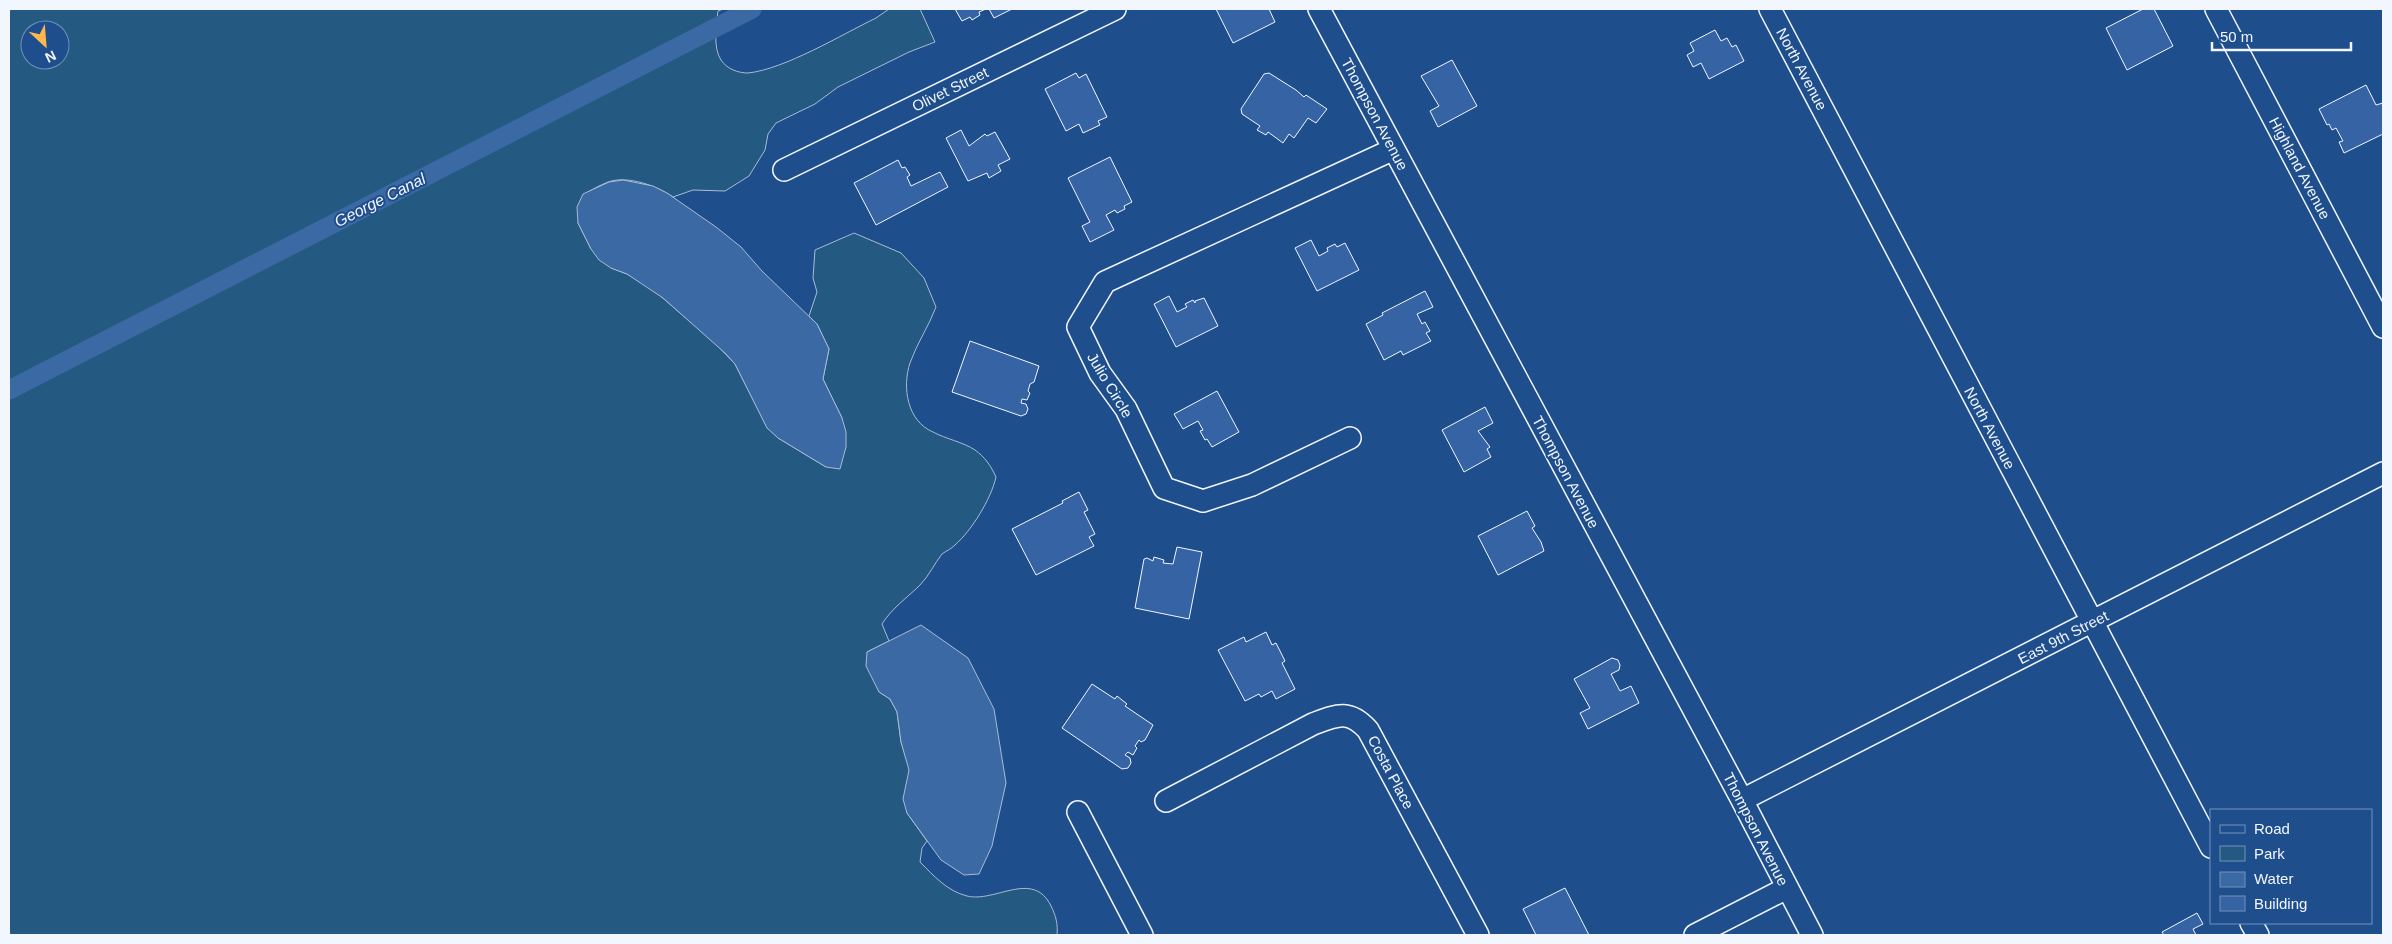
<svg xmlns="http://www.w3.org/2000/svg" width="2392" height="944" viewBox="0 0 2392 944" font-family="Arial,sans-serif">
  <rect width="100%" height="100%" fill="#1f4e8c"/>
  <path fill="#245a82" stroke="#a8bbd7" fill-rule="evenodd" d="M9 9H723L718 11C716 26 713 48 721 60 727 69 738 73 748 73 785 69 841 35 876 18L889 9H920L935 42 909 52 838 87 815 104 776 123 768 134 765 150 749 176 725 191 693 190 673 197C657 186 628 175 608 182 600 185 591 190 583 195L578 223 591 249 611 268 627 274 651 288 714 342 735 364 767 427 778 438 826 467 842 418 823 379 829 349 817 324 809 316 817 292 813 278 815 250 854 233 901 253 924 278 936 307C929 326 917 343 910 363 902 387 907 421 933 432 946 439 963 442 975 450 985 457 991 466 996 477 991 499 972 530 955 545 951 549 946 551 942 554 934 564 929 576 920 585 907 598 892 608 882 624L889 641 867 652 879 692 890 699 897 712 901 742 910 770 907 813 927 841 922 848 920 862C934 876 947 891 967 896 995 903 1033 869 1051 906 1056 916 1058 924 1057 935H9ZM30 30H60V60H30Z"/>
  <path fill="#3b69a3" stroke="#a8bbd7" d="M623 180 653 186 667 193 716 227 741 247 762 271 817 324 829 349 823 379 842 418 846 432V447L840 469 826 467 778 438 767 428 735 364 725 353 663 298 627 274 611 268 599 260 591 249 578 223 577 207 583 194 609 182Z
    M921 625 968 658 994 709 1006 783 992 846 979 874 964 875 941 860 907 813 903 799 909 770 901 742 897 712 890 699 879 692 866 666 867 652Z"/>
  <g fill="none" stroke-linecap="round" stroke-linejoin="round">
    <path stroke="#3b69a3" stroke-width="19" d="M9 390 752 9"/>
  </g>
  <path fill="#3563a3" stroke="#f2f6ff" d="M955 9H986L979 12 980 15 972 20 970 17 962 21Z
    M989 9H1012L994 18Z
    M1216 9H1269L1275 22 1233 43Z
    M2143 9H2154L2173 46 2127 70 2106 28Z
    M1715 30 1721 41 1727 38 1732 47 1736 45 1744 61 1709 79 1701 63 1693 67 1687 55 1694 51 1690 43Z
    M1452 60 1477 106 1438 127 1430 111 1439 106 1421 76Z
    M1076 73 1079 78 1086 74 1107 117 1098 121 1100 125 1083 133 1079 124 1066 131 1045 89Z
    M1269 73 1296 90 1304 97 1306 95 1327 109 1316 123 1308 118 1294 138 1289 134 1283 143 1268 132 1266 135 1257 130 1260 126 1242 114 1241 109 1264 74Z
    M2366 85 2376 105 2383 103V134L2344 153 2339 142 2343 141 2336 128 2332 130 2329 124 2327 125 2319 109Z
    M961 130 969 146 985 134 987 136 995 132 1010 159 998 165 1001 171 989 178 987 173 968 181 946 138Z
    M1110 157 1132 202 1124 206 1125 209 1117 213 1115 210 1106 215 1114 230 1090 242 1082 226 1090 222 1068 178Z
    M898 160 902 168 905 167 910 175 907 177 911 186 940 172 948 187 876 225 854 183Z
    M1311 240 1319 256 1328 251 1327 248 1335 244 1337 247 1345 243 1359 270 1317 291 1295 248Z
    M1425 291 1433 307 1417 314 1422 324 1425 322 1430 331 1426 333 1431 341 1403 355 1401 351 1384 360 1366 324 1383 315 1382 313Z
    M1169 296 1177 312 1187 307 1185 304 1193 300 1195 303V301L1204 298 1218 326 1176 347 1154 304Z
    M970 341 1039 366 1034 382 1030 384 1028 391 1030 393 1027 400 1022 399 1021 403 1026 404 1028 409 1026 414 1021 416 952 392Z
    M1217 391 1239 432 1212 447 1207 439 1205 440 1200 431 1203 430 1198 421 1183 429 1174 414Z
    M1485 407 1493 423 1478 431 1490 447 1487 449 1491 457 1464 472 1442 430Z
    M1079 492 1088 510 1084 512 1095 534 1089 537 1094 546 1036 575 1012 529 1063 503 1062 501Z
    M1527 511 1535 526 1532 528 1541 542 1544 551 1498 575 1478 536Z
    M1177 547 1202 552 1189 619 1135 608 1144 559 1147 558 1153 561 1154 557 1164 560 1163 563 1173 564Z
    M1266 632 1272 645 1276 643 1285 661 1282 663 1295 689 1276 699 1272 691 1261 697 1259 694 1245 701 1218 650 1244 637 1246 642Z
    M1612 658 1618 660 1620 665 1619 670 1611 674 1620 691 1631 686 1639 703 1588 729 1580 713 1590 708 1574 679Z
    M1092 684 1115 699 1117 696 1127 704 1125 706 1153 725 1145 740 1141 742 1139 740 1135 746 1137 748 1133 755 1128 752 1125 755 1130 758 1131 763 1128 768 1122 769 1062 728Z
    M1565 888 1589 935H1536L1523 909Z
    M2197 913 2203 924 2193 929 2196 935H2164L2162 932Z"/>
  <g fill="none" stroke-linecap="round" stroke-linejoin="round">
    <defs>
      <path id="minor" d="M1319 9 1742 800 1812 935
        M1770 9 2211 847
        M2216 9 2383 327
        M784 170 1115 9
        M1350 438 1252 485 1203 501 1164 488 1126 409 1100 373 1078 327 1105 282 1394 149
        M1742 800 2383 473
        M1166 801 1313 724C1337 715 1349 709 1368 730L1478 935
        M1078 812 1142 935
        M2251 923 2258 935
        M1695 935 1787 888"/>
    </defs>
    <use href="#minor" stroke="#f2f6ff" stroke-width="24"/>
    <use href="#minor" stroke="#1f4e8c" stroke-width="21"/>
  </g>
  <g text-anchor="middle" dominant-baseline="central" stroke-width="4" stroke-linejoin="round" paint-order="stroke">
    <g font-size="15" fill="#f2f6ff" stroke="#1f4e8c">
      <text transform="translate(1802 69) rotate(62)">North Avenue</text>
      <text transform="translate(950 89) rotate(-26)">Olivet Street</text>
      <text transform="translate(1375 114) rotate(62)">Thompson Avenue</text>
      <text transform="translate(2300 168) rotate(62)">Highland Avenue</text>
      <text transform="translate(1110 385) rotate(59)">Julio Circle</text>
      <text transform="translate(1990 428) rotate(62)">North Avenue</text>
      <text transform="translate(1566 472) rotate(62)">Thompson Avenue</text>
      <text transform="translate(2063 637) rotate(-27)">East 9th Street</text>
      <text transform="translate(1391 772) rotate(62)">Costa Place</text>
      <text transform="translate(1756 829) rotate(63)">Thompson Avenue</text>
    </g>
    <g font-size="16" font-style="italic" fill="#f2f6ff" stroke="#1f4e8c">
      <text transform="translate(380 200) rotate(-27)">George Canal</text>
    </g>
  </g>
  <rect width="2392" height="944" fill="none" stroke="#f2f6ff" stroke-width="20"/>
  <rect x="2210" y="809" width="162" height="115" fill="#1f4e8c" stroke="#7391ba"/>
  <rect x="2220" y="825" width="25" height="8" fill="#1f4e8c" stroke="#7391ba"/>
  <text x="2254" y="834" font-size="15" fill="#f2f6ff">Road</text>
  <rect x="2220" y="846" width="25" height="15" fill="#245a82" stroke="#7391ba"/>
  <text x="2254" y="859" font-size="15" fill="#f2f6ff">Park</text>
  <rect x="2220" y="872" width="25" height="15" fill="#3b69a3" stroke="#7391ba"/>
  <text x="2254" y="884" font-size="15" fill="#f2f6ff">Water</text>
  <rect x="2220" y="896" width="25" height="15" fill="#3563a3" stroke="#7391ba"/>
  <text x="2254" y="909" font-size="15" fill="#f2f6ff">Building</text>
  <g transform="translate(45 45) rotate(154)"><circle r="24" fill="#1f4e8c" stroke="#7391ba"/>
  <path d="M0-4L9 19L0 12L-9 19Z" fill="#ffb74d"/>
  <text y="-8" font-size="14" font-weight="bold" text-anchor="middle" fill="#f2f6ff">N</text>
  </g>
  <path d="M2212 42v8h139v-8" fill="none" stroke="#f2f6ff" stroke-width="2.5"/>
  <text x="2220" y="42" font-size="15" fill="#f2f6ff" stroke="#1f4e8c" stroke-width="4" paint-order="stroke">50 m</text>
</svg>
